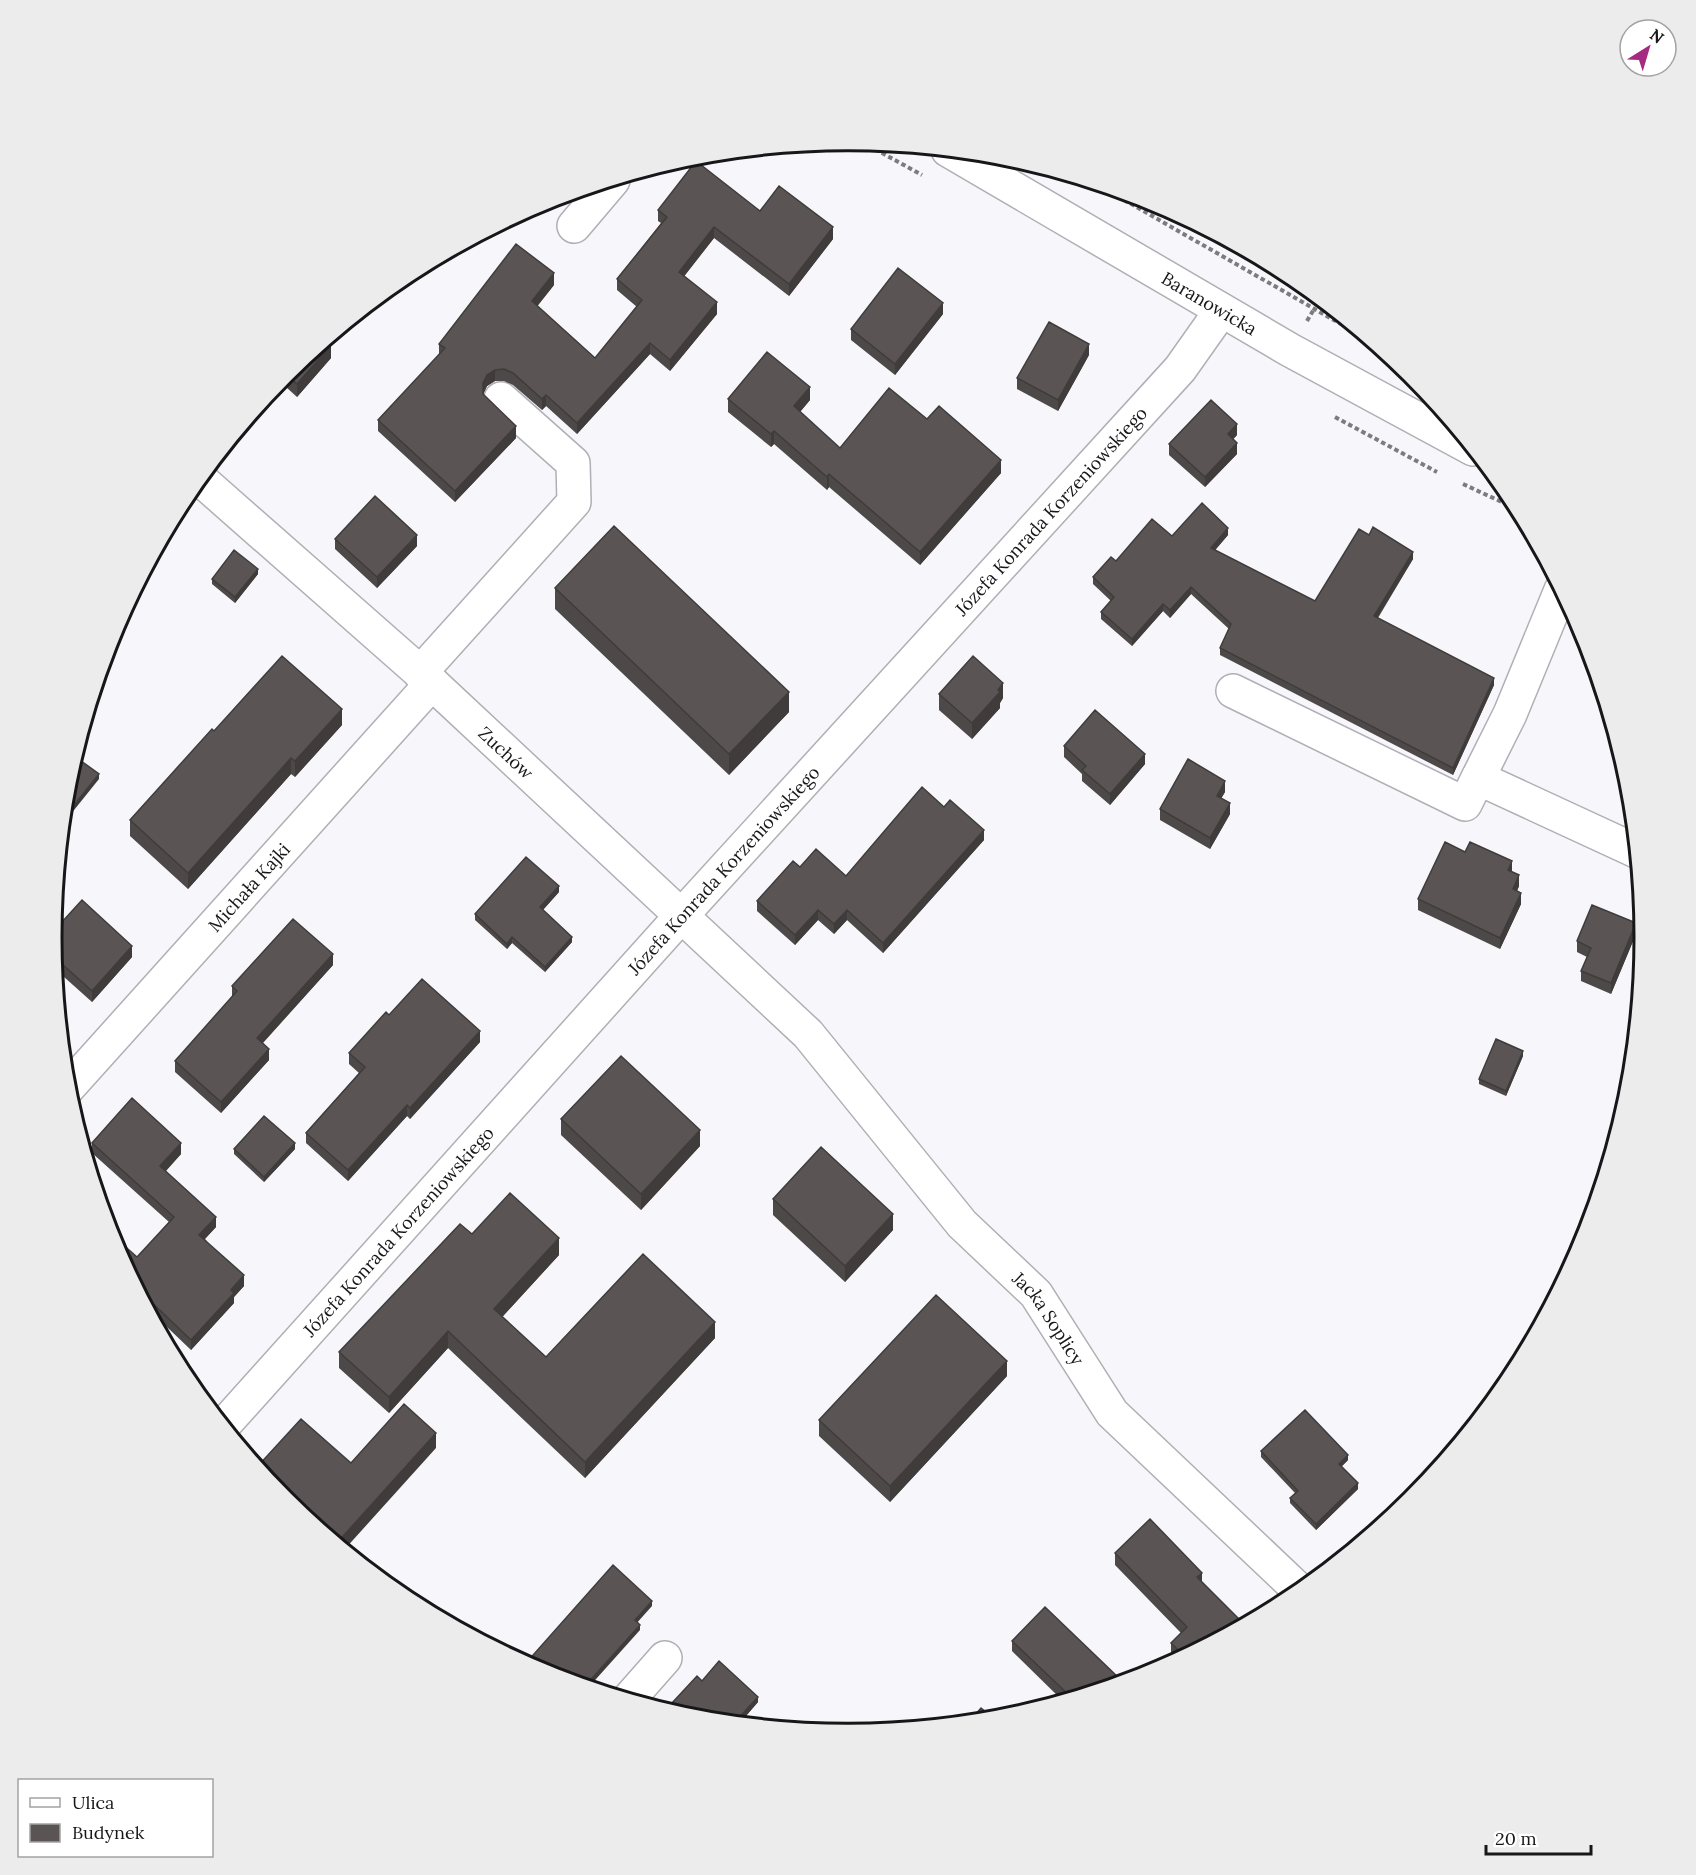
<svg xmlns="http://www.w3.org/2000/svg" width="1696" height="1875" viewBox="0 0 1696 1875" font-family="Lora,serif">
  <rect width="100%" height="100%" fill="#f6f6fb"/>
  <g fill="none" stroke-linecap="round" stroke-linejoin="round">
    <defs>
      <g id="minor">
        <path id="s1" d="M948 150 1290 350 1473 449"/>
        <path d="M574 226 613 180"/>
        <path id="s2" d="M199 478 432 683 808 1034 962 1224 1036 1294 1112 1413 1301 1592"/>
        <path d="M420 673 574 502 573 463 501 399"/>
        <path d="M1233 691 1465 804 1510 714 1561 590"/>
        <path d="M1478 778 1636 851"/>
        <path id="s3" d="M66 1090 432 683"/>
        <path id="s4" d="M223 1426 682 915 1180 369 1221 311"/>
        <path d="M628 1700 665 1658"/>
      </g>
    </defs>
    <use href="#minor" stroke="#afafb5" stroke-width="36"/>
    <path stroke="#7c7c7f" stroke-width="4" stroke-dasharray="4.5 3" stroke-linecap="butt" d="M862 142 922 175
      M1098 185 1374 343
      M1307 321 1314 309
      M1335 417 1437 472
      M1463 484 1519 510"/>
    <use href="#minor" stroke="#fff" stroke-width="33"/>
  </g>
  <path fill="#4d4948" d="M658 210 760 211 833 239 789 296 714 238 684 276 717 314 670 371 650 354 577 434 546 406 542 410 513 385 504 381H495L487 386 483 394 516 438 455 502 378 431V420L439 355V344L554 285 537 306 595 358 637 307 617 290V279L661 223 658 221Z
    M943 314 895 375 851 340V329Z
    M336 332 327 342 331 358 297 397 286 387 222 457 219 454 285 374Z
    M1089 355 1058 411 1017 389V378Z
    M728 399 810 400 800 412 840 448 927 419 1001 473 920 565 829 487 827 490 774 444 771 447 728 412Z
    M1237 435 1233 439 1237 454 1205 487 1169 455V444Z
    M1228 535 1215 550 1315 601 1369 535 1413 559 1378 618 1494 685 1453 775 1220 655V648L1229 629 1191 594 1170 618 1163 611 1132 646 1101 619V612L1111 601 1093 584V577L1116 561 1172 536Z
    M335 539 417 546 377 588 335 549Z
    M258 574 235 603 212 584V579Z
    M555 588 789 712 729 775 555 609Z
    M939 694 1003 698 1000 703V708L972 739 939 710Z
    M342 725 295 777 291 774 188 889 130 836V820L214 731Z
    M1064 746 1145 764 1110 805 1082 781V774L1064 757Z
    M1225 792 1221 798 1230 814 1210 849 1160 820V809Z
    M944 807 984 840 883 953 847 920 834 934 818 920 795 945 757 911V901L800 867 846 876Z
    M1465 852 1512 872 1519 886 1517 891 1521 904 1500 949 1418 910V899Z
    M559 892 543 910 572 942 545 972 512 943 507 949 475 920V914Z
    M1636 934 1611 994 1581 981V971L1587 957 1577 952V941Z
    M51 938 132 957 92 1002 54 968Z
    M333 965 263 1043 269 1060 221 1113 175 1072V1061L232 997V986Z
    M389 1015 480 1042 410 1119 407 1116 348 1181 306 1143V1133L359 1073 349 1064V1053Z
    M1523 1056 1506 1096 1479 1084V1079Z
    M561 1119 700 1146 641 1210 561 1135Z
    M92 1143 181 1154 166 1171 216 1227 205 1239 244 1286 234 1297V1303L191 1350 146 1307 112 1242 137 1257 169 1222 92 1153Z
    M234 1149H295L264 1182 234 1154Z
    M773 1199 893 1230 845 1282 773 1215Z
    M472 1234 559 1255 502 1317 546 1357 715 1338 585 1478 448 1348 389 1413 339 1368V1352Z
    M1007 1376 890 1502 819 1436V1420Z
    M1261 1451 1348 1460 1341 1467 1358 1489 1316 1530 1290 1503V1498L1295 1493 1261 1457Z
    M1115 1553 1202 1582 1245 1625 1177 1661 1171 1655V1643L1181 1633 1115 1565Z
    M1012 1641 1124 1683 1063 1701 1012 1651Z
    M702 1681 758 1702 739 1724 692 1719 680 1715 672 1709V1703Z"/>
  <path fill="#3f3c3b" d="M714 227V238L679 283V272Z
    M833 227V239L789 296V284Z
    M554 273V285L532 313V301Z
    M717 302V314L670 371V360Z
    M943 303V314L895 375V364Z
    M336 332 321 349V344Z
    M650 343V354L577 434V423Z
    M1089 344V355L1058 411V400Z
    M331 345V358L297 397V384Z
    M495 370V381L487 386 483 395V383L487 375Z
    M286 375V387L222 457V450L266 397Z
    M810 387V400L794 419V406Z
    M546 395V406L542 410V399Z
    M1237 424V435L1228 445V434Z
    M516 426V438L455 502V491Z
    M774 431V444L771 447V434Z
    M1237 443V454L1205 487V477Z
    M1001 460V473L920 565V552Z
    M829 474V487L827 490V477Z
    M175 513V521L163 536Z
    M1228 528V535L1211 555V548Z
    M417 535V546L377 588V577Z
    M1413 552V559L1374 623V616Z
    M258 569V574L235 603V597Z
    M1191 587V594L1170 618V610Z
    M1163 604V611L1132 646V639Z
    M1494 678V685L1453 775V768Z
    M1003 683V698L1000 703V708L972 739V723Z
    M789 692V712L729 775V754Z
    M342 709V725L295 777V761Z
    M1145 754V764L1110 805V794Z
    M291 758V774L188 889V873Z
    M99 774V779L62 825 63 819Z
    M1225 781V792L1217 806V796Z
    M1230 803V814L1210 849V838Z
    M984 830V840L883 953V943Z
    M1512 861V872L1508 870Z
    M1519 875V886L1513 900V889Z
    M559 886V892L540 913V907Z
    M1521 893V904L1500 949V938Z
    M818 910V920L795 945V935Z
    M847 910V920L834 934V924Z
    M1636 923V934L1611 994V983Z
    M512 937V943L507 949V944Z
    M572 937V942L545 972V967Z
    M132 946V957L92 1002V991Z
    M333 954V965L257 1049V1038Z
    M480 1031V1042L410 1119V1108Z
    M269 1049V1060L221 1113V1102Z
    M1523 1051V1056L1506 1096V1091Z
    M407 1105V1116L348 1181V1170Z
    M700 1130V1146L641 1210V1194Z
    M181 1143V1154L160 1177V1166Z
    M295 1143V1149L264 1182V1177Z
    M893 1214V1230L845 1282V1266Z
    M216 1217V1227L199 1245V1235Z
    M559 1238V1255L494 1326V1309Z
    M244 1275V1286L234 1297V1303L191 1350V1340L231 1290Z
    M145 1296V1305L142 1299Z
    M715 1322V1338L585 1478V1462Z
    M448 1331V1348L389 1413V1397Z
    M1007 1361V1376L890 1502V1486Z
    M436 1433V1448L344 1550 336 1544Z
    M1348 1455V1460L1339 1469V1464Z
    M1358 1483V1489L1316 1530V1524Z
    M1202 1573V1585L1197 1577Z
    M652 1601V1606L635 1625V1620Z
    M640 1625V1630L588 1688 585 1686Z
    M758 1697V1702L739 1724 734 1723Z"/>
  <path fill="#5a5554" stroke="#3f3c3b" stroke-width="1.5" d="M696 161 760 211 779 186 833 227 789 284 714 227 679 272 717 302 670 360 650 343 577 423 546 395 542 399 513 373 504 369 495 370 487 375 483 383V394L516 426 455 491 378 420 445 348 439 344 516 244 554 273 532 301 595 358 642 300 617 279 667 217 658 210Z
    M898 268 943 303 895 364 851 329Z
    M1049 322 1089 344 1058 400 1017 378Z
    M325 340 331 345 297 384 286 375 266 397 285 374Z
    M767 352 810 387 794 406 840 448 889 388 927 419 939 406 1001 460 920 552 829 474 827 477 774 431 771 434 728 399Z
    M1211 400 1237 424 1228 434 1237 443 1205 477 1169 444Z
    M375 496 417 535 377 577 335 539Z
    M1202 503 1228 528 1211 548 1315 601 1359 529 1369 535 1373 527 1413 552 1374 616 1494 678 1453 768 1220 648 1231 624 1191 587 1170 610 1163 604 1132 639 1101 612 1114 597 1093 577 1111 557 1116 561 1152 519 1172 536Z
    M614 526 789 692 729 754 555 588Z
    M234 550 258 569 235 597 212 579Z
    M282 656 342 709 295 761 291 758 188 873 130 820 212 729 214 731Z
    M973 656 1003 683 998 690 1000 692 972 723 939 694Z
    M1095 710 1145 754 1110 794 1082 770 1086 766 1064 746Z
    M77 758 99 774 63 819 66 782 72 764Z
    M1188 759 1225 781 1217 796 1230 803 1210 838 1160 809Z
    M922 787 944 807 950 800 984 830 883 943 847 910 834 924 818 910 795 935 757 901 793 861 800 867 816 849 846 876Z
    M1445 842 1465 852 1470 842 1512 861 1508 870 1519 875 1513 889 1521 893 1500 938 1418 899Z
    M526 857 559 886 540 907 572 937 545 967 512 937 507 944 475 914Z
    M82 900 132 946 92 991 53 956 51 934Z
    M1592 905 1636 923 1611 983 1581 971 1591 948 1577 941Z
    M293 919 333 954 257 1038 269 1049 221 1102 175 1061 237 991 232 986Z
    M422 979 480 1031 410 1108 407 1105 348 1170 306 1133 365 1067 349 1053 386 1012 389 1015Z
    M1496 1039 1523 1051 1506 1091 1479 1079Z
    M621 1056 700 1130 641 1194 561 1119Z
    M132 1098 181 1143 160 1166 216 1217 199 1235 244 1275 231 1290 234 1293 191 1340 145 1296 142 1299 111 1239 113 1236 137 1257 174 1217 92 1143Z
    M264 1116 295 1143 264 1177 234 1149Z
    M821 1147 893 1214 845 1266 773 1199Z
    M510 1193 559 1238 494 1309 546 1357 643 1254 715 1322 585 1462 448 1331 389 1397 339 1352 460 1224 472 1234Z
    M936 1295 1007 1361 890 1486 819 1420Z
    M404 1404 436 1433 336 1544 284 1501 257 1467 301 1419 351 1463Z
    M1305 1410 1348 1455 1339 1464 1358 1483 1316 1524 1290 1498 1298 1491 1261 1451Z
    M1150 1519 1202 1573 1197 1577 1245 1625 1185 1657 1171 1643 1187 1627 1115 1553Z
    M613 1565 652 1601 635 1620 640 1625 585 1686 543 1674 528 1666 526 1663Z
    M1045 1607 1124 1683 1072 1698 1012 1641Z
    M719 1661 758 1697 734 1723 689 1718 672 1703 697 1676 702 1681Z
    M981 1708 996 1720 968 1723Z"/>
  <g text-anchor="middle" dominant-baseline="central" stroke-width="6" stroke-linejoin="round" paint-order="stroke">
    <g font-size="18" fill="#171719" stroke="#fff">
      <text stroke="none"><textPath href="#s1" startOffset="303">Baranowicka</textPath></text>
      <text stroke="none"><textPath href="#s4" startOffset="1234">Józefa Konrada Korzeniowskiego</textPath></text>
      <text stroke="none"><textPath href="#s2" startOffset="412">Zuchów</textPath></text>
      <text stroke="none"><textPath href="#s4" startOffset="748">Józefa Konrada Korzeniowskiego</textPath></text>
      <text stroke="none"><textPath href="#s3" startOffset="273">Michała Kajki</textPath></text>
      <text stroke="none"><textPath href="#s4" startOffset="262">Józefa Konrada Korzeniowskiego</textPath></text>
      <text stroke="none"><textPath href="#s2" startOffset="1198">Jacka Soplicy</textPath></text>
    </g>
  </g>
  <path d="M0 0H1696V1875H0ZM62 937a786 786 0 1 1 1572 0a786 786 0 1 1-1572 0Z" fill="#ececed" fill-rule="evenodd"/>
  <path fill="none" stroke="#171719" stroke-width="3" d="M62 937a786 786 0 1 1 1572 0a786 786 0 1 1-1572 0Z"/>
  <rect x="18" y="1779" width="195" height="78" fill="#ffffff" stroke="#a2a2a3" stroke-width="1.5"/>
  <rect x="30" y="1798" width="30" height="9" fill="#ffffff" stroke="#a2a2a3" stroke-width="1.5"/>
  <text x="72" y="1809" font-size="18" fill="#171719">Ulica</text>
  <rect x="30" y="1824" width="30" height="18" fill="#5a5554" stroke="#a2a2a3" stroke-width="1.5"/>
  <text x="72" y="1839" font-size="18" fill="#171719">Budynek</text>
  <g transform="translate(1648 48) rotate(37)"><circle r="28" fill="#ffffff" stroke="#a2a2a3" stroke-width="1.5"/>
  <path d="M0-4.5L10 22L0 15L-10 22Z" fill="#a52b81"/>
  <text y="-9" font-size="16" font-weight="bold" text-anchor="middle" fill="#171719">N</text>
  </g>
  <path d="M1486 1845v9h105v-9" fill="none" stroke="#171719" stroke-width="3"/>
  <text x="1495" y="1845" font-size="18" fill="#171719" stroke="#ffffff" stroke-width="4.5" paint-order="stroke">20 m</text>
</svg>
